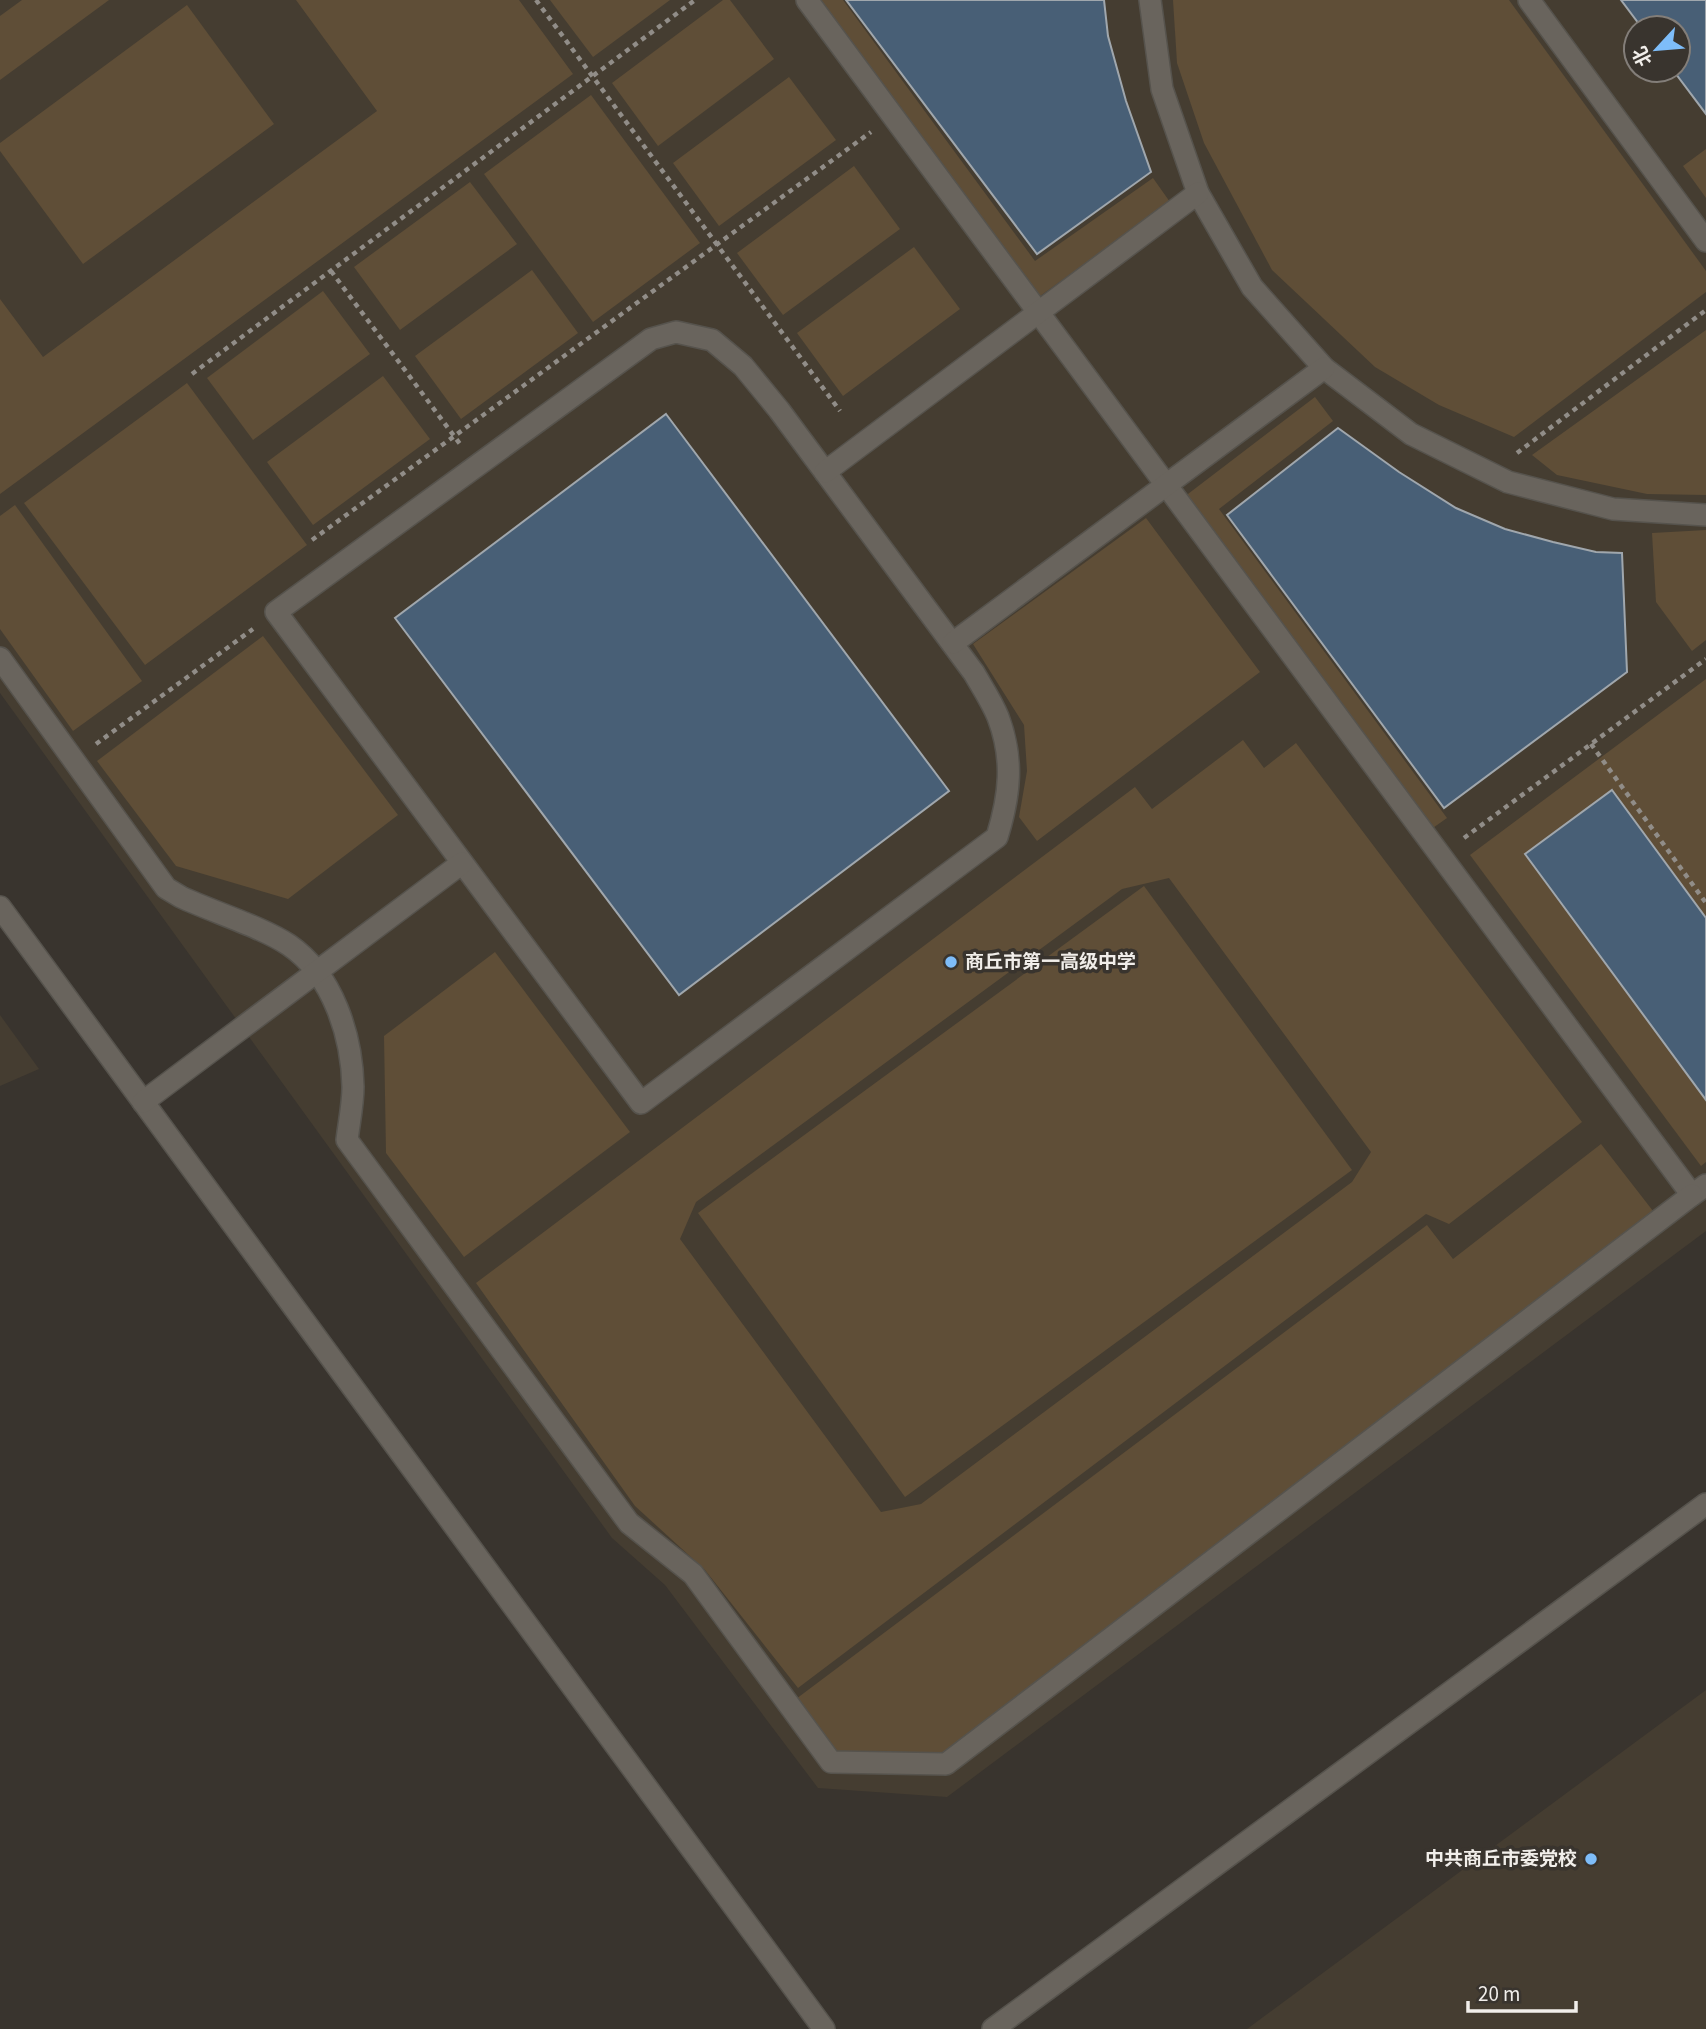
<svg xmlns="http://www.w3.org/2000/svg" width="1706" height="2029" viewBox="0 0 1706 2029" font-family="'Source Sans 3','Noto Sans SC',sans-serif">
<rect width="100%" height="100%" fill="#39342e"/>
<g fill="#453d31" fill-rule="evenodd">
<path d="M 0,0 L 1706,0 L 1706,1231 L 947,1797 L 818,1788 L 665,1585 L 612,1538 L 0,693 ZM 1636,28 L 1678,28 L 1678,70 L 1636,70 Z"/>
<polygon points="0,1015 39,1069 0,1086"/>
<polygon points="1706,1690 1706,2029 1247,2029"/>
</g>
<g fill="#5f4e37" fill-rule="evenodd">
<polygon points="22,0 109,0 0,80 0,16"/>
<polygon points="296,0 519,0 573,74 0,494 0,299 43,357 377,111"/>
<polygon points="550,0 670,0 593,57"/>
<polygon points="723,0 730,0 774,59 658,146 612,83"/>
<polygon points="816,0 843,0 1035,261 1153,178 1170,202 1036,299"/>
<polygon points="1173,0 1509,0 1706,271 1706,292 1514,437 1439,405 1375,367 1272,270 1204,143 1177,63"/>
<polygon points="187,5 274,124 83,264 0,151 0,143"/>
<polygon points="789,77 836,140 719,226 673,163"/>
<polygon points="591,95 700,243 593,322 484,174"/>
<polygon points="1706,149 1706,198 1683,166"/>
<polygon points="854,166 900,229 783,315 737,253"/>
<polygon points="470,182 517,244 400,330 354,267"/>
<polygon points="914,247 960,309 843,396 797,333"/>
<polygon points="532,270 578,333 461,419 415,356"/>
<polygon points="323,291 370,354 253,440 207,378"/>
<polygon points="1706,330 1706,495 1647,494 1557,475 1532,455"/>
<polygon points="383,376 430,439 313,525 267,462"/>
<polygon points="187,383 307,545 145,665 24,503"/>
<polygon points="1315,397 1333,421 1219,509 1447,818 1430,830 1184,497"/>
<polygon points="15,505 142,681 73,731 0,629 0,516"/>
<polygon points="1146,518 1260,672 1037,841 1019,817 1027,771 1024,725 973,644"/>
<polygon points="1706,530 1706,640 1692,651 1656,602 1652,533"/>
<polygon points="263,636 398,815 288,899 176,866 97,761"/>
<polygon points="1706,679 1706,1162 1701,1166 1470,855"/>
<path d="M 1243,740 L 1264,768 L 1296,743 L 1582,1122 L 1449,1224 L 1426,1214 L 798,1688 L 705,1570 L 635,1506 L 476,1283 L 1135,787 L 1152,809 ZM 1169,878 L 1371,1152 L 1352,1182 L 921,1504 L 881,1512 L 680,1239 L 696,1202 L 1122,889 Z"/>
<polygon points="1144,886 1352,1170 905,1497 698,1213"/>
<polygon points="495,952 630,1132 464,1257 386,1153 384,1036"/>
<polygon points="1601,1144 1653,1211 941,1754 836,1752 796,1699 1427,1225 1453,1259"/>
</g>
<g fill="#485f76" stroke="#a0a7ad" stroke-width="2">
<polygon points="846,0 1104,0 1108,36 1126,101 1151,172 1037,254"/>
<polygon points="1621,0 1706,0 1706,114 1673,70 1678,70 1678,28 1642,28"/>
<polygon points="666,414 949,791 679,995 395,618"/>
<polygon points="1338,428 1399,472 1456,508 1505,529 1553,542 1596,552 1622,553 1627,672 1444,808 1227,515"/>
<polygon points="1612,790 1706,918 1706,1100 1525,854"/>
</g>
<g fill="none" stroke-linecap="round" stroke-linejoin="round">
<g stroke="#56534d" stroke-width="24">
<g id="minor">
<polyline points="807,0 1692,1195 1706,1185"/>
<polyline points="1150,0 1162,89 1198,193 1252,287 1324,368 1411,434 1508,482 1613,509 1706,515"/>
<polyline points="1529,0 1706,241"/>
<path d="M 676,332 L 712,340 L 743,366 L 779,410 L 974,673 C 982,687 992,702 998,717 C 1014,759 1010,795 997,837 L 641,1103 L 276,612 L 651,339 Z"/>
<polyline points="825,472 1198,193"/>
<polyline points="953,643 1324,368"/>
<path d="M 0,658 L 166,888 L 181,897 C 213,912 262,927 289,945 C 333,975 352,1036 353,1087 C 353,1104 349,1123 347,1140 L 629,1523 L 693,1574 L 831,1762 L 946,1764 L 1692,1195"/>
<polyline points="0,907 824,2029"/>
<polyline points="143,1102 462,863"/>
<polyline points="993,2029 1706,1504"/>
</g>
</g>
<g stroke="#918d88" stroke-width="4.5" stroke-dasharray="5 5" stroke-linecap="butt">
<polyline points="536,0 840,411"/>
<polyline points="331,271 460,444"/>
<polyline points="192,374 695,0"/>
<polyline points="1517,453 1706,310"/>
<polyline points="312,540 871,132"/>
<polyline points="96,744 253,629"/>
<polyline points="1591,744 1706,903"/>
<polyline points="1464,838 1706,659"/>
</g>
<use href="#minor" stroke="#69645d" stroke-width="21"/>
</g>
<g fill="#7ebdf9" stroke="#39342e" stroke-width="2.5">
<circle cx="951" cy="962" r="7"/>
<circle cx="1591" cy="1859" r="7"/>
</g>
<g text-anchor="middle" dominant-baseline="central" stroke-width="7" stroke-linejoin="round" paint-order="stroke">
<g font-size="19" font-weight="bold" fill="#f1eeea" stroke="#39342e" text-anchor="start">
<text x="965" y="962">商丘市第一高级中学</text>
<text x="1577" y="1859" text-anchor="end">中共商丘市委党校</text>
</g>
</g>
<g transform="translate(1657 49) rotate(244)"><circle r="33" fill="#39342e" stroke="#837e79" stroke-width="2"/>
<path d="M0-5L12 26L0 18L-12 26Z" fill="#7ebdf9"/>
<text y="-10" font-size="19" font-weight="bold" text-anchor="middle" fill="#f1eeea">北</text>
</g>
<path d="M1468 2001v10h108v-10" fill="none" stroke="#f1eeea" stroke-width="3.5"/>
<text x="1478" y="2001" font-size="21" fill="#f1eeea" stroke="#39342e" stroke-width="5" paint-order="stroke">20 m</text>
</svg>
